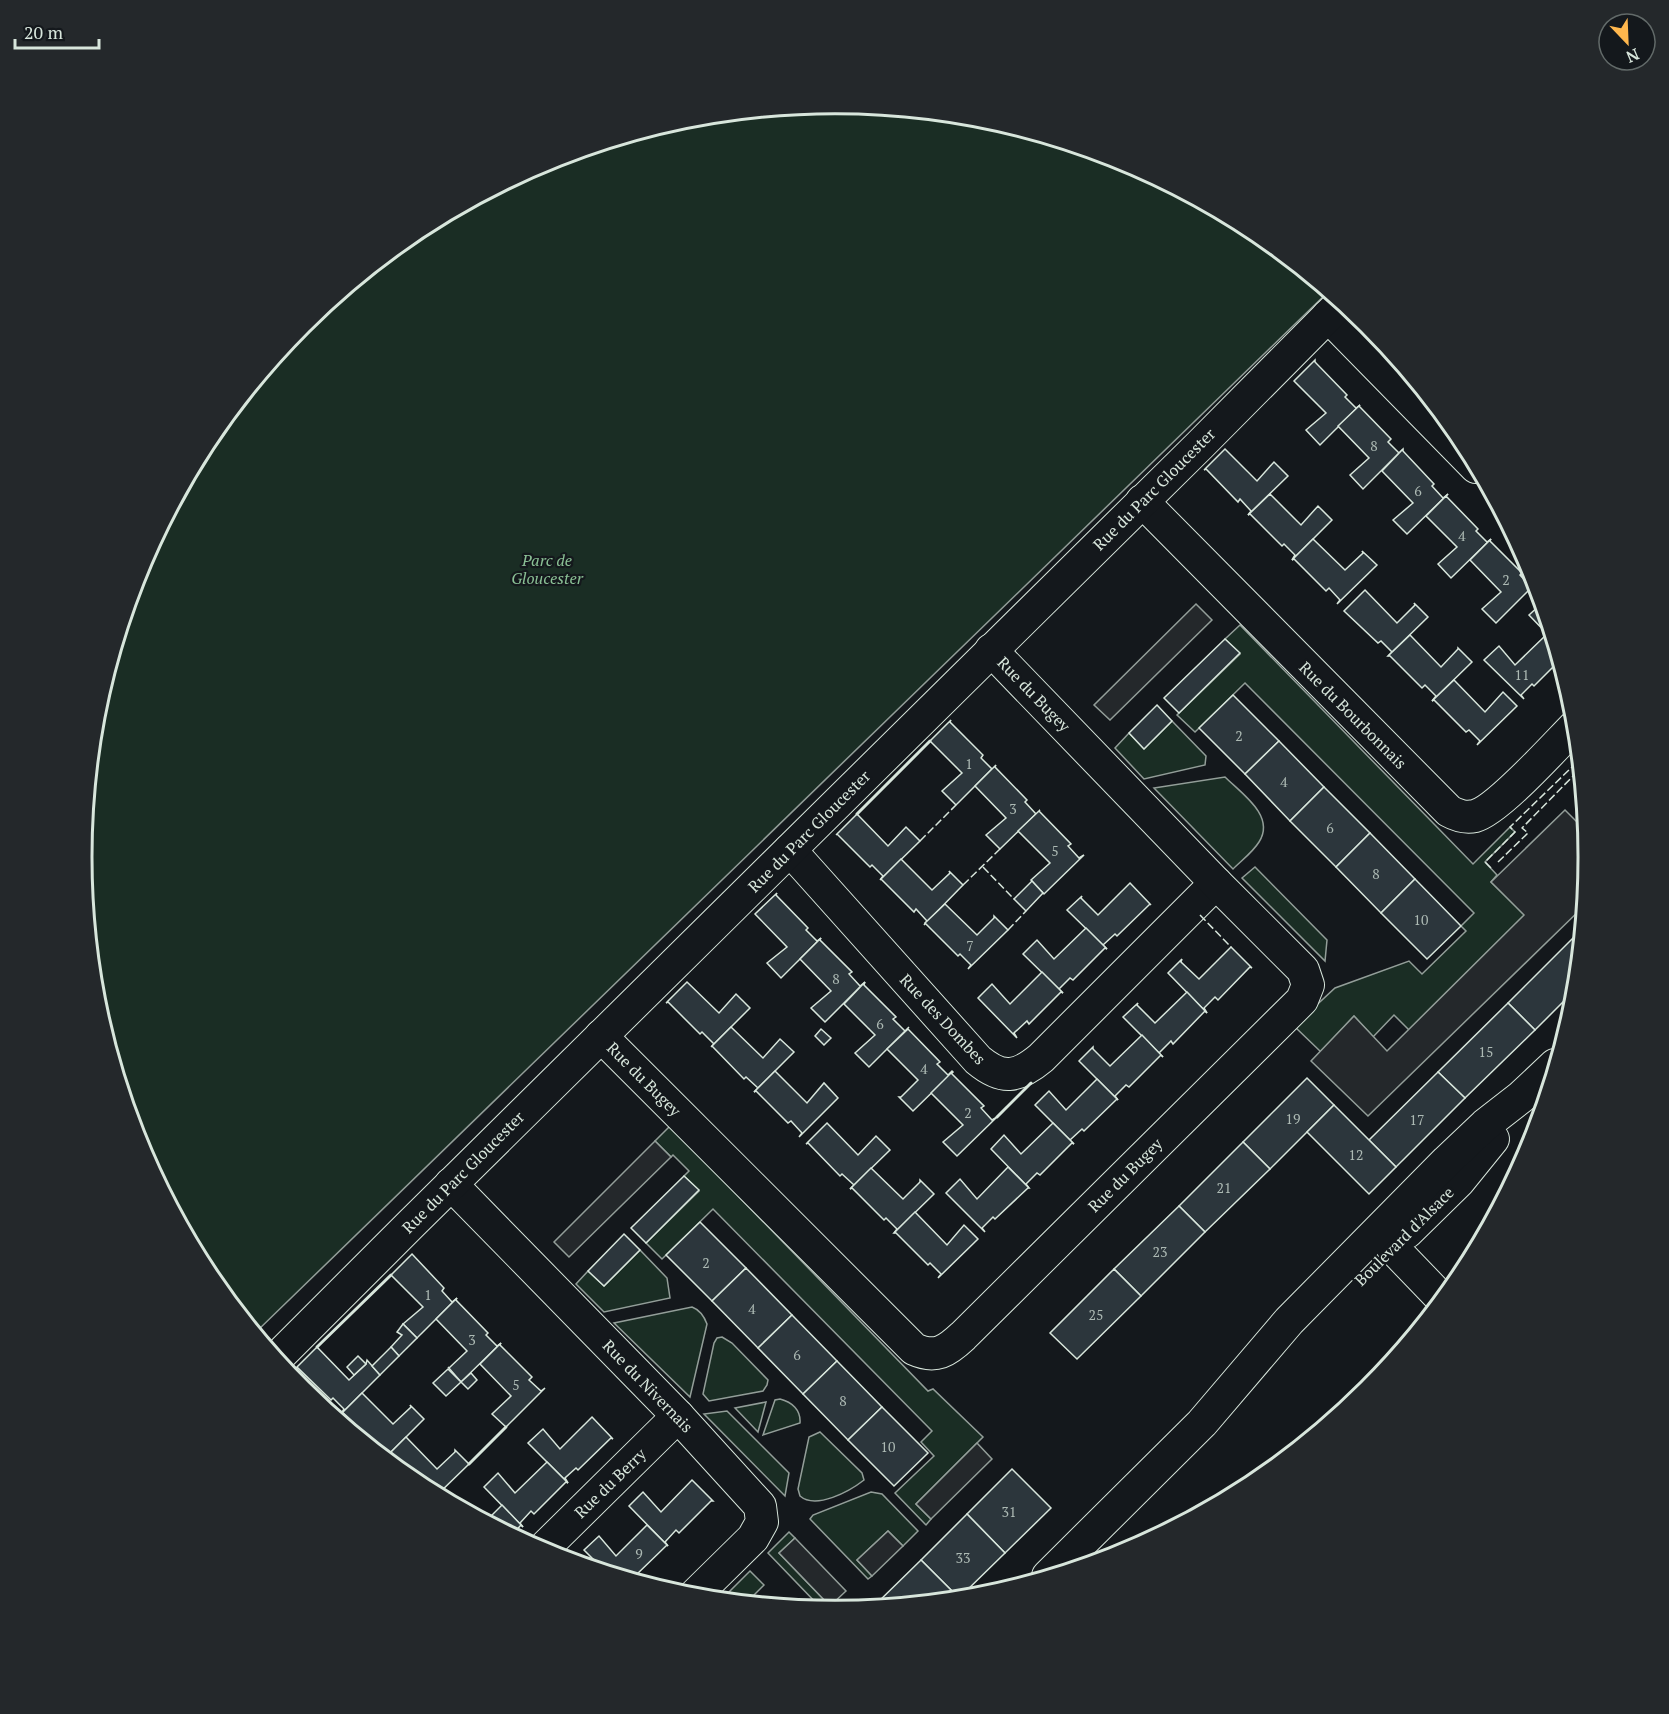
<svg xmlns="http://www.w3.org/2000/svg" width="1669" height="1714" viewBox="0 0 1669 1714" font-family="'PT Serif',serif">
<rect width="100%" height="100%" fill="#14181c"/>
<g fill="#1a2d24" stroke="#939e99" stroke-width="1.5">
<polygon points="835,104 982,118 1123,161 1253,231 1328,292 255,1333 208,1275 138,1145 95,1004 81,857 96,710 138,568 208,438 302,324 416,230 546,161 688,118"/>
<polygon points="1240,625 1473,864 1510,827 1515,832 1485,862 1497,875 1491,882 1525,915 1409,1030 1394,1015 1373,1037 1354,1016 1321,1052 1294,1026 1335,988 1409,961 1422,974 1466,931 1461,926 1474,913 1245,683 1195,732 1177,715 1240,654 1225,639"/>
<polygon points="1172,721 1206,756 1205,765 1144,779 1115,748 1129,733 1144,749"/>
<path d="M 1225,777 C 1241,793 1276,816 1259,842 C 1253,852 1241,861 1233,869 L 1154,788 Z"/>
<polygon points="1255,867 1327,940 1325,961 1242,878"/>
<polygon points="670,1126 928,1391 933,1389 983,1437 916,1504 931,1519 926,1525 895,1493 934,1456 921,1442 932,1431 713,1209 662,1259 646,1243 699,1191 684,1176 689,1171 673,1155 671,1157 655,1141"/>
<polygon points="640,1250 667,1278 670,1298 604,1312 576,1284 588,1271 604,1286"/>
<path d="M 692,1307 C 700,1310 704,1316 707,1324 L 690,1397 L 614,1323 Z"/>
<polygon points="722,1337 732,1343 768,1380 767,1385 763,1391 709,1401 703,1394 714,1343 717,1338"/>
<path d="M 780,1399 C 792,1402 801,1410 800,1423 L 763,1435 L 775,1400 Z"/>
<polygon points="766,1402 758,1432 735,1408"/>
<polygon points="727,1411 789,1473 785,1496 704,1414"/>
<path d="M 820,1432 L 862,1473 L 864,1480 C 850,1491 816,1510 800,1496 L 798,1489 L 809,1437 Z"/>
<polygon points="871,1492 882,1494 918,1531 903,1546 888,1531 857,1560 872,1576 868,1579 810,1519 813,1515"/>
<polygon points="789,1532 795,1538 779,1553 830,1606 826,1610 822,1609 768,1553"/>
<polygon points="750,1571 764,1585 747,1602 722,1599"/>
</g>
<g fill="#24282b" stroke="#939e99" stroke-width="1.5">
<polygon points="1196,604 1212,620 1110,720 1094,705"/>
<polygon points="1565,810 1585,830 1588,857 1583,907 1368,1116 1311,1061 1354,1016 1387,1051 1524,915 1491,882"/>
<polygon points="655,1141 671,1157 569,1257 554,1242"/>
<polygon points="977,1443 992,1459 931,1519 916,1504"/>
<polygon points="888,1531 903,1546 872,1576 857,1560"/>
<polygon points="795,1538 846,1591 830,1606 779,1553"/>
</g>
<g fill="#2c363c" stroke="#d8e6dc" stroke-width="1.5">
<polygon points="1315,360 1315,362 1347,395 1345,397 1356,408 1360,405 1320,445 1306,430 1326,413 1294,381"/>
<polygon points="1360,405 1359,406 1391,439 1388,442 1399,453 1403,449 1363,489 1350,475 1369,458 1338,426"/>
<polygon points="1225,449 1257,481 1274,462 1288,476 1248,515 1251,511 1240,499 1238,502 1206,469 1204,470"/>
<polygon points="1403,449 1403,451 1434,484 1432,486 1443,498 1448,494 1407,534 1393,520 1413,503 1382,471"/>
<polygon points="1270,494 1301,525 1318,506 1332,520 1292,560 1295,555 1284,544 1282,546 1250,514 1248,515"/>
<polygon points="1448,494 1446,496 1478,529 1476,531 1487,542 1491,539 1451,578 1438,564 1457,547 1426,516"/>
<polygon points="1313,539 1345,570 1363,553 1362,551 1377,565 1337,604 1340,600 1329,588 1326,591 1294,559 1292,560"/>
<polygon points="1491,539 1490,541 1522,573 1520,575 1531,587 1535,584 1496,623 1482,609 1501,592 1470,560"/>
<polygon points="1365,590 1397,623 1415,605 1414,603 1428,617 1388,656 1392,652 1381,641 1378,643 1344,611"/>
<polygon points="1541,604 1552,639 1529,615"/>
<polygon points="1547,634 1552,639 1559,661 1534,686 1532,684 1521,695 1524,699 1484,660 1499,646 1515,665"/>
<polygon points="1410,635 1441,667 1458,649 1458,648 1472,662 1432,701 1436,696 1425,685 1422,688 1390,656 1388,656"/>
<polygon points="1225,639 1240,653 1179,713 1164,698"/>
<polygon points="1454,680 1485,712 1503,692 1517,706 1477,745 1480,741 1469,730 1466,732 1434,700 1432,701"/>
<polygon points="1233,695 1279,741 1245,774 1199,728"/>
<polygon points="1157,705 1172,721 1144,749 1129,733"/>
<polygon points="951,720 950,722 983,755 981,758 992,769 956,805 942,791 962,773 930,741"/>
<polygon points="1279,741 1324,787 1290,821 1245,774"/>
<polygon points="996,765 995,767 1027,800 1025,802 1036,814 1000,849 986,835 1006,818 975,786"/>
<polygon points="1324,787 1370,833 1336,867 1290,821"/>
<polygon points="1040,810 1039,811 1071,844 1068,846 1079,858 1084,855 1044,894 1031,880 1050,863 1018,831"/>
<polygon points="857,814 888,846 906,827 920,841 880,880 883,876 872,865 870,867 837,834 836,835"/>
<polygon points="1370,833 1415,879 1381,913 1336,867"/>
<polygon points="901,859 932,890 950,873 949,871 963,885 924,925 927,921 916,909 914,912 881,879"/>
<polygon points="1415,879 1461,926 1427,959 1381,913"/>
<polygon points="1032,881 1043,893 1026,911 1014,899"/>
<polygon points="1130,883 1151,905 1150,904 1117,936 1115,934 1103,945 1107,949 1067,910 1082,896 1081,898 1098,915"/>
<polygon points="777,893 776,895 808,928 806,930 817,941 821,938 781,978 767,963 787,947 755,914"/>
<polygon points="945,904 977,935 994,918 994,916 1008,930 968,969 971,965 960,954 958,956 925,923"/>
<polygon points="1086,928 1107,949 1105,948 1073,980 1070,978 1059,989 1063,993 1023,954 1037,940 1054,959"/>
<polygon points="1577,934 1580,937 1575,990 1535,1030 1508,1003"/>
<polygon points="821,938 820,940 852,972 849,974 860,986 865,982 825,1022 811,1008 831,991 800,959"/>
<polygon points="1231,947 1252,968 1250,967 1218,1000 1215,997 1204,1008 1207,1013 1168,973 1182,959 1181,962 1199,979"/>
<polygon points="1042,972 1063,993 1061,992 1029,1024 1027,1021 1014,1033 1017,1038 978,998 992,984 1010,1004"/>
<polygon points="687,982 719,1013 736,994 750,1008 711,1047 714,1044 702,1032 700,1034 668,1002 666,1003"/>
<polygon points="865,982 864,985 896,1017 893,1019 905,1031 909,1027 869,1067 855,1053 875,1035 844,1004"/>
<polygon points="1187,992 1207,1013 1205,1011 1173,1044 1171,1041 1159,1053 1163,1057 1123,1017 1138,1003 1137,1005 1155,1023"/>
<polygon points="1508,1003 1535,1030 1465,1098 1438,1072"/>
<polygon points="731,1027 763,1058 780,1039 794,1052 754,1092 758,1088 746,1077 744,1079 712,1046"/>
<polygon points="821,1029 831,1038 824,1045 815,1036"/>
<polygon points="908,1029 940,1062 937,1064 948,1075 952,1071 953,1072 913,1111 899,1097 901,1097 918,1080 887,1049"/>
<polygon points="1142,1035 1163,1057 1161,1055 1129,1087 1126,1085 1115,1096 1118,1100 1079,1061 1093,1047 1093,1049 1110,1066"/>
<polygon points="775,1071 807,1103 824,1083 838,1098 799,1137 802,1133 791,1121 788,1123 756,1091 754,1092"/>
<polygon points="953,1072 951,1073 984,1106 981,1108 992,1120 997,1117 957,1156 943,1142 963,1125 931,1093 951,1073"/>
<polygon points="1438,1072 1465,1098 1396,1167 1369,1140"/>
<polygon points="1307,1078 1334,1105 1270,1169 1243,1142"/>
<polygon points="1097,1079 1118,1100 1117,1099 1084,1131 1082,1129 1070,1140 1074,1144 1035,1105 1049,1091 1066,1110"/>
<polygon points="1334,1105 1396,1167 1369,1194 1307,1132"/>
<polygon points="827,1123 858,1155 876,1136 890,1150 850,1189 854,1185 842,1174 840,1176 808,1143 806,1144"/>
<polygon points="1053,1123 1074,1144 1072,1143 1040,1175 1037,1173 1026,1184 1029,1188 991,1149 1004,1135 1021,1154"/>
<polygon points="1243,1142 1270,1169 1205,1232 1179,1206"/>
<polygon points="1008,1167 1029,1188 1028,1188 995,1219 993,1217 982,1228 985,1232 946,1193 960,1179 977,1199"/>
<polygon points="871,1168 903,1199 920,1182 920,1180 934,1194 894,1233 897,1229 886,1218 884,1220 852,1188 850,1189"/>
<polygon points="684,1176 699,1190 646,1243 631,1228"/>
<polygon points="1179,1206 1205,1232 1141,1296 1114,1269"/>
<polygon points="915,1212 947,1245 964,1225 978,1239 938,1278 941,1274 930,1263 928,1265 896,1233 894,1233"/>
<polygon points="700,1222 746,1268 712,1301 666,1255"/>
<polygon points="624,1234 640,1250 604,1286 588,1271"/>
<polygon points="412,1254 444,1288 442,1291 452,1302 457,1298 417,1338 403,1324 423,1307 391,1275"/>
<polygon points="746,1268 792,1315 758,1348 712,1301"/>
<polygon points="1114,1269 1141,1296 1077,1359 1050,1333"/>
<polygon points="457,1298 456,1300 488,1333 486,1335 497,1346 501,1343 461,1382 448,1367 449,1368 467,1351 436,1319"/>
<polygon points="792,1315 837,1361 803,1394 758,1348"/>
<polygon points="403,1324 417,1338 399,1356 391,1347 402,1335 397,1332"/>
<polygon points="501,1343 500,1345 532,1377 529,1380 541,1391 545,1388 506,1427 492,1414 511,1396 480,1364"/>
<polygon points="317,1347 349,1380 366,1364 367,1360 380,1375 341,1414 344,1409 333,1398 331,1400 298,1368 296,1368"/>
<polygon points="391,1347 399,1356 380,1375 372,1366"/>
<polygon points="358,1356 366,1364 354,1375 347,1367"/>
<polygon points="837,1361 882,1407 848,1440 803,1394"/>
<polygon points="448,1369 461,1382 446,1396 433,1383"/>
<polygon points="471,1373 477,1380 468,1389 461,1382"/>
<polygon points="362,1393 393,1424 411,1407 410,1405 424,1419 385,1458 388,1454 377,1443 374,1445 342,1412 341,1414"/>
<polygon points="882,1407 928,1453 894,1486 848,1440"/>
<polygon points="592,1417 613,1439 611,1438 578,1470 576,1468 565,1478 568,1483 528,1443 543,1429 560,1449"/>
<polygon points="406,1437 437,1469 455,1452 455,1450 469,1464 437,1495 416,1483 385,1458"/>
<polygon points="547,1462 568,1483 566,1482 534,1514 531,1511 520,1523 523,1527 484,1487 498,1473 515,1493"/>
<polygon points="1012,1469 1051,1508 1005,1553 967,1514"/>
<polygon points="692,1480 713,1501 711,1501 679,1533 676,1530 665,1542 668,1546 629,1506 643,1492 661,1512"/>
<polygon points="502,1505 523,1527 521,1525 512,1535 486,1521"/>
<polygon points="967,1514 1005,1553 959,1598 921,1560"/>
<polygon points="647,1525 668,1546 667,1545 634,1577 632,1575 628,1578 605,1571 584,1550 599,1536 616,1556"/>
<polygon points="921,1560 959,1598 877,1606 875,1605"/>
</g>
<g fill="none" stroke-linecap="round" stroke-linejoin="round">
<g stroke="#d8e6dc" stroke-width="34">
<g id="minor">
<polyline points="1328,316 1476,467"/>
<path d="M 1142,501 L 1449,811 C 1458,816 1465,818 1475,816 C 1498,810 1556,745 1575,726"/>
<path d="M 790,850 L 978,1060 C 1002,1080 1017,1078 1041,1058 L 1216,883"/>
<path d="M 601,1036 L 914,1349 C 936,1359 947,1351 963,1336 L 1302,1000 L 1308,985 L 1303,970 L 1216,883 L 991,650"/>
<polyline points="451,1184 678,1416 760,1506 762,1522 753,1538 693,1597"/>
<polyline points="1407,1232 1459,1181 1493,1139"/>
<polyline points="1392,1247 1442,1299"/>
<polyline points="276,1359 411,1224 1200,445 1341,303"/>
<polyline points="541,1551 678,1416"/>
<polyline points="1048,1576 1202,1423 1289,1321 1447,1161 1485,1125 1521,1097 1555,1065"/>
</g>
</g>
<use href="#minor" stroke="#14181c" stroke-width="32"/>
<g stroke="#d8e6dc" stroke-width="1.5" stroke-dasharray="8 3" stroke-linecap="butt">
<polyline points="1576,757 1578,760"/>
<polyline points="920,841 956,805"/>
<polyline points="1498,862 1528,833 1522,828 1579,770"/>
<polyline points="983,867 1014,899"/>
<polyline points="1491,868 1485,862 1515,832 1510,827 1572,767"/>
<polyline points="963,885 1000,849"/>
<polyline points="1200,915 1231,947"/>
<polyline points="1008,930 1026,911"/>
</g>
<g stroke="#d8e6dc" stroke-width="3">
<polyline points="857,814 930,741"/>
<polyline points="997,1117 1031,1083"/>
<polyline points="317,1347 391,1275"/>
<polyline points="469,1464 506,1427"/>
</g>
</g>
<g text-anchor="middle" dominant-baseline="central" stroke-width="4.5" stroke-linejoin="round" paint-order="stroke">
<g font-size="14" fill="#adbab4">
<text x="1374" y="445">8</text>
<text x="1418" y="490">6</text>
<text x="1462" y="535">4</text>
<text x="1506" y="579">2</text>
<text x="1522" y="674">11</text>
<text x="1239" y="735">2</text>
<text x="969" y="763">1</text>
<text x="1284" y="781">4</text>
<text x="1013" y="808">3</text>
<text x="1330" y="827">6</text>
<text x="1055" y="850">5</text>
<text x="1376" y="873">8</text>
<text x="1421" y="919">10</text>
<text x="970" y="945">7</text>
<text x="836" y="978">8</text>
<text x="880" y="1023">6</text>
<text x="1486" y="1051">15</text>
<text x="924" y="1068">4</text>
<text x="968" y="1112">2</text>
<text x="1293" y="1118">19</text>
<text x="1417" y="1119">17</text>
<text x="1356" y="1154">12</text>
<text x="1224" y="1187">21</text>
<text x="1160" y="1251">23</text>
<text x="706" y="1262">2</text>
<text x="428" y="1294">1</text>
<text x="752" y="1308">4</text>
<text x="1096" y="1314">25</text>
<text x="472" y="1339">3</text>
<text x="797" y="1354">6</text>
<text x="516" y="1384">5</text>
<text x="843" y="1400">8</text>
<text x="888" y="1446">10</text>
<text x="1009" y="1511">31</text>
<text x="639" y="1553">9</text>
<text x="963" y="1557">33</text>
</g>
<g font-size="16" fill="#d8e6dc" stroke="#14181c">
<text transform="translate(1154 489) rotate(-45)">Rue du Parc Gloucester</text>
<text transform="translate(1034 694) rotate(46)">Rue du Bugey</text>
<text transform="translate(1353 715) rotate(45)">Rue du Bourbonnais</text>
<text transform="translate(809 831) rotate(-45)">Rue du Parc Gloucester</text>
<text transform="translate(943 1019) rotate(47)">Rue des Dombes</text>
<text transform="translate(644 1079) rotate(45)">Rue du Bugey</text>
<text transform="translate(463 1172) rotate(-45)">Rue du Parc Gloucester</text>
<text transform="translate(1125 1175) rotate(-45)">Rue du Bugey</text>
<text transform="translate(1404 1236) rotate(-45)">Boulevard d'Alsace</text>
<text transform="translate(648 1386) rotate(46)">Rue du Nivernais</text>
<text transform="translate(610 1483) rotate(-44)">Rue du Berry</text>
</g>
<g font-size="16" font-style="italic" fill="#8ac095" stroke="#14181c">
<text x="547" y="560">Parc de<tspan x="547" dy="18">Gloucester</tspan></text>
</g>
</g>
<path d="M0 0H1669V1714H0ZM92 857a743 743 0 1 1 1486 0a743 743 0 1 1-1486 0Z" fill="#24282b" fill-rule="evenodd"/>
<path fill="none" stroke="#d8e6dc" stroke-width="3" d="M92 857a743 743 0 1 1 1486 0a743 743 0 1 1-1486 0Z"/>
<g transform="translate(1627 42) rotate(157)"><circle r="28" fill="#14181c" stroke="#626a69" stroke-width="1.5"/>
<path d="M0-4.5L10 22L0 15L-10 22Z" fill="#ffb74d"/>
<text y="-9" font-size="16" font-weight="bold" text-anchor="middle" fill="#d8e6dc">N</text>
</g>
<path d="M15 39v9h84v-9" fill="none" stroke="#d8e6dc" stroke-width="3"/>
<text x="24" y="39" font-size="18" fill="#d8e6dc" stroke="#14181c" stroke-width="4.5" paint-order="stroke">20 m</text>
</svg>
